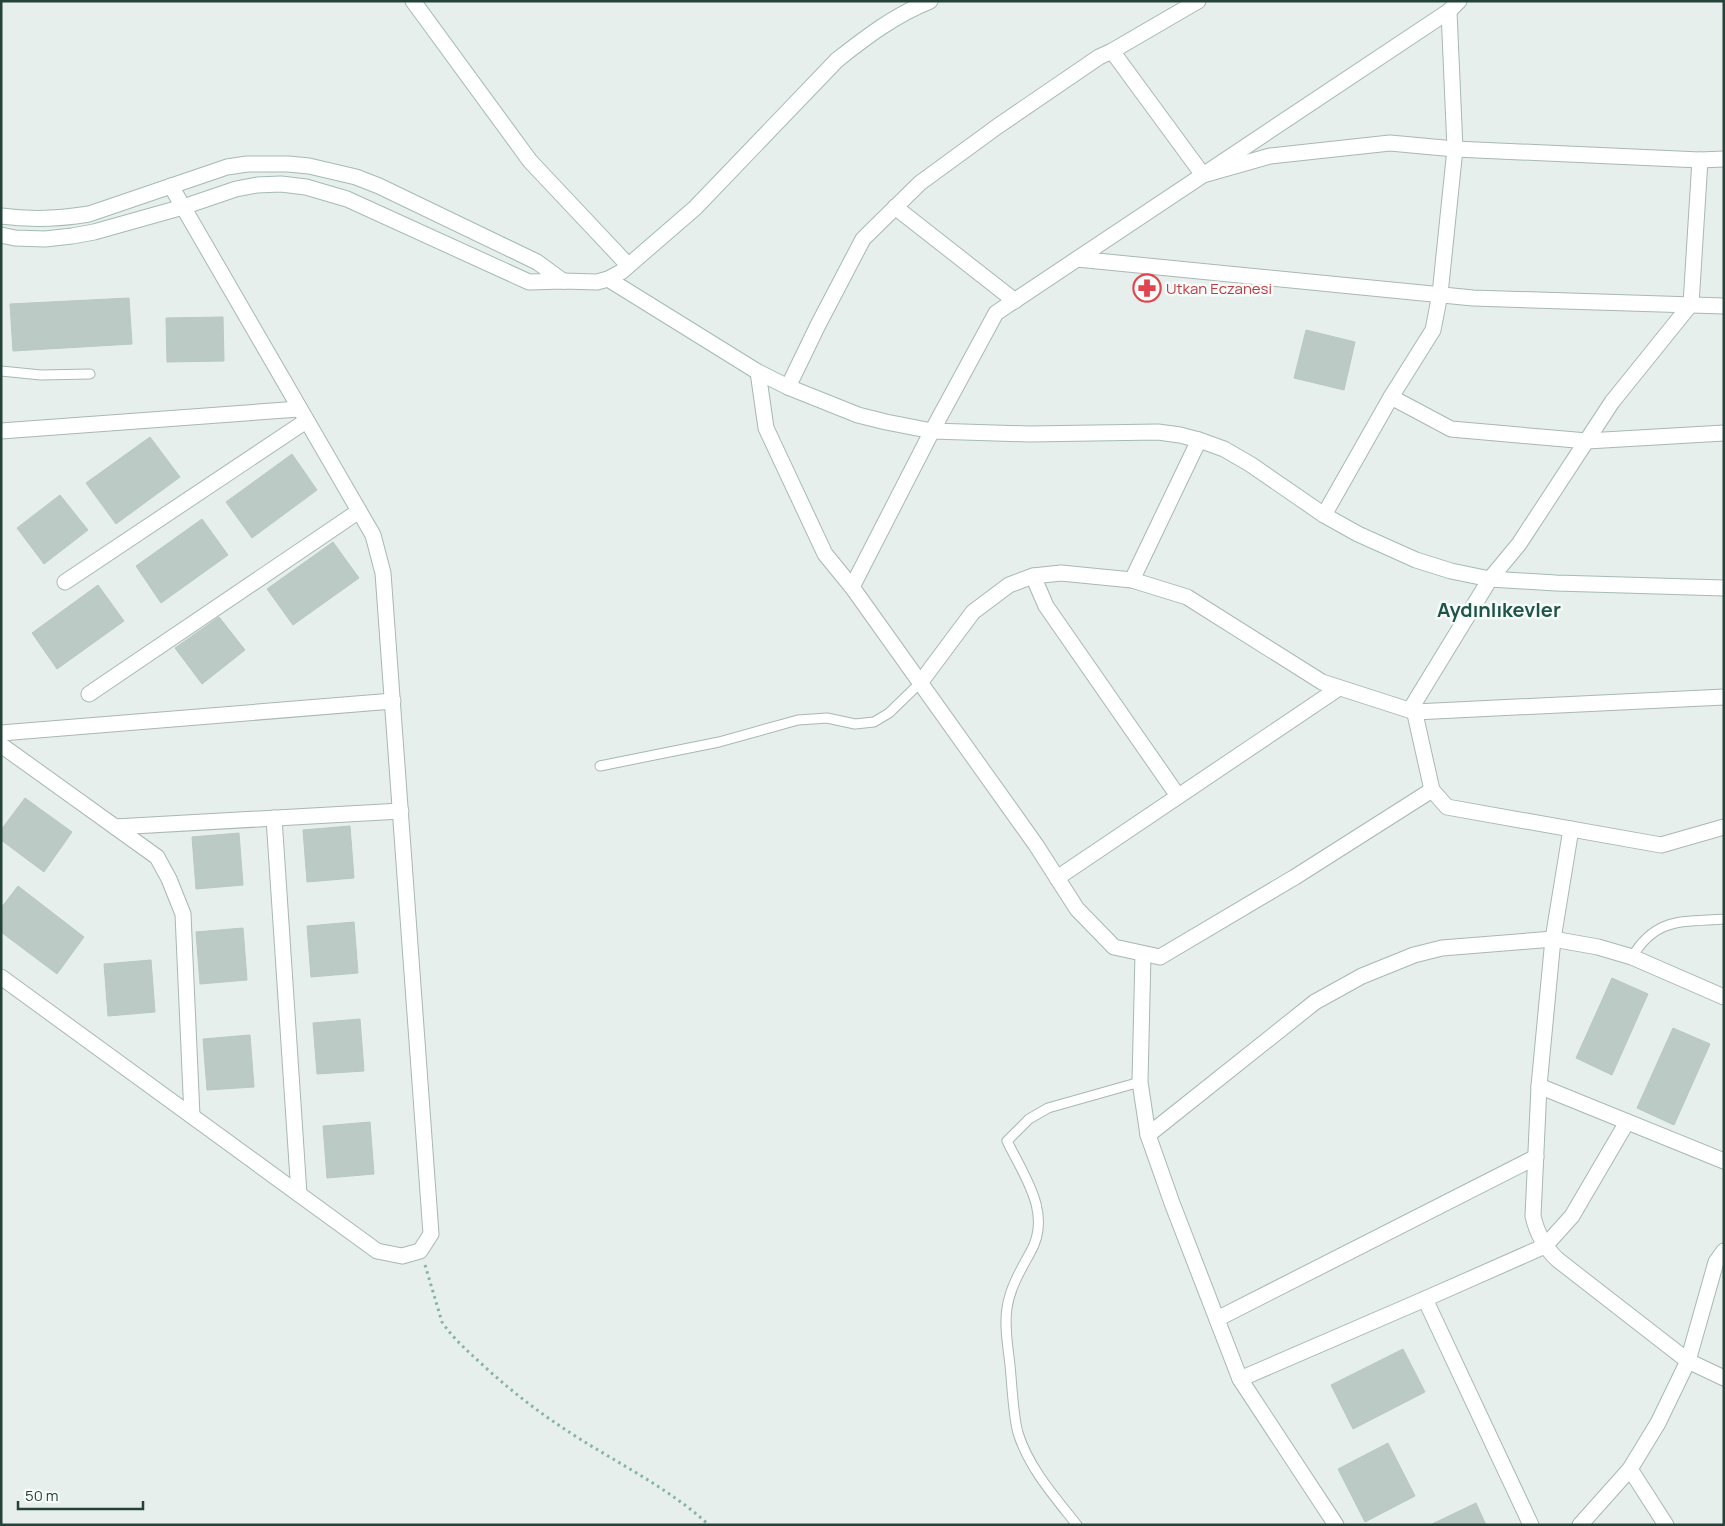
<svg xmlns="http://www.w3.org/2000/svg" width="1725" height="1526" viewBox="0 0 1725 1526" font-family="Manrope,sans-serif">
<rect width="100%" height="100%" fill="#e6efeb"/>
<g fill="#bbcac4" stroke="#b8c9c2">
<polygon points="129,298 132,344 13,351 10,304"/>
<polygon points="223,317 224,361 167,362 166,318"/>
<polygon points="1306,330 1355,342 1344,390 1294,378"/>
<polygon points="150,437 180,477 116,524 86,483"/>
<polygon points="292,454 317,490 252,538 226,502"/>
<polygon points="60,495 88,530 44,564 17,528"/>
<polygon points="202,519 228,555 161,603 136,566"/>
<polygon points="333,542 359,578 293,625 267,589"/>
<polygon points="98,585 124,621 57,669 32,633"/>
<polygon points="219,617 245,650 202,684 175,648"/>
<polygon points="25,798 72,832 44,872 1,840 1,830"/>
<polygon points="350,826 354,878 307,882 303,830"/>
<polygon points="239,833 243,885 196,889 192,837"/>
<polygon points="18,886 84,937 57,974 1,932 1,908"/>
<polygon points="354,922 358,973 311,977 307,926"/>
<polygon points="243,928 247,980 200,984 196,932"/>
<polygon points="151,960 155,1012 108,1016 104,964"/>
<polygon points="1612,978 1648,994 1612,1075 1576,1058"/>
<polygon points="360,1019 364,1071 317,1074 313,1023"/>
<polygon points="1673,1028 1710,1044 1674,1125 1637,1108"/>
<polygon points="250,1035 254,1087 207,1090 203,1039"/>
<polygon points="370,1122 374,1174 327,1178 323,1126"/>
<polygon points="1403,1349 1425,1392 1353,1429 1331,1385"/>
<polygon points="1388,1443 1415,1496 1365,1522 1338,1469"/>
<polygon points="1476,1503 1486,1525 1430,1525"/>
</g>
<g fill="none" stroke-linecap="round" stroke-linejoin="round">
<g stroke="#a8b8b2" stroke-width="11">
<g id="lane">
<polyline points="1,371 41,375 90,374"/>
<polyline points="600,766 719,742 798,720 827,718 855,724 874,722 889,713 920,683"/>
<path d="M 1632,957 C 1656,917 1682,922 1724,919"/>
<path d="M 1077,1525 C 1054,1496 1029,1468 1018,1433 C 1013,1415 1012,1384 1010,1365 C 1008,1347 1004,1326 1007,1308 C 1010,1288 1020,1271 1030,1253 C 1053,1214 1024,1176 1007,1141 L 1029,1119 L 1048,1108 L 1140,1082"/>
</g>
</g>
<g stroke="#a8b8b2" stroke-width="17">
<g id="street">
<polyline points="1112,51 1203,175 1270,156 1390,143 1455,149 1700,160 1724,159"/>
<polyline points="1700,160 1691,304 1612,402 1519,544 1490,579 1413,705 1432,790 1447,807 1661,845 1724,827"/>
<polyline points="895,207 1015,301"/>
<polyline points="1077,259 1473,298 1724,306"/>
<polyline points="758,372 766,428 825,554 852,587 1036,845 1077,909 1114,947 1160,957 1295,877 1432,790"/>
<polyline points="788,387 818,325 863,239 920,183 998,126 1099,57 1112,51 1198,1"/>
<polyline points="1391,397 1451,429 1587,441 1724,433"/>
<polyline points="1,431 299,409"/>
<polyline points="1324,515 1391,397 1433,330 1440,294 1455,149 1449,11"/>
<polyline points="1033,576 1046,606 1178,796"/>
<polyline points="1132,580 1199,440"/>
<polyline points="65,582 306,421"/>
<polyline points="852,587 932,431 996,313 1449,11 1459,1"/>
<polyline points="920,683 973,612 1009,585 1033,576 1061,573 1132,580 1187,597 1322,682 1415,712 1724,697"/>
<polyline points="89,694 359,511"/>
<polyline points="1,733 393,701"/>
<polyline points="1,745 157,857 169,879 183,914 192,1116"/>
<polyline points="274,818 299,1194"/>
<polyline points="115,827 401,811"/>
<path d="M 1571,829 L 1553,939 L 1539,1086 L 1533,1216 C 1537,1234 1545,1248 1558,1260 L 1688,1361 L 1724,1378"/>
<polyline points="1057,878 1339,688"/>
<polyline points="1143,954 1140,1082 1148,1135 1172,1203 1240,1379 1336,1525"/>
<polyline points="1,977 377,1251 402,1256 420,1251 431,1234 383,573 373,535 171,186"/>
<polyline points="1539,1086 1724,1161"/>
<polyline points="1148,1135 1315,1002 1362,976 1414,955 1442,948 1553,939 1598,947 1632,957 1724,997"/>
<polyline points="1425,1299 1531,1525"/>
<polyline points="1217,1319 1536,1157"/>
<polyline points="1240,1379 1425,1299 1545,1246 1572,1216 1627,1122"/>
<polyline points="1630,1469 1666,1525"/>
<polyline points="1580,1525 1630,1469 1658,1423 1688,1361 1716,1262 1724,1251"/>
</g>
</g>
<g stroke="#a4bbb3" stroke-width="17">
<g id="secondary">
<polyline points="413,1 530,161 628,265"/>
<path d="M 1,216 C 31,220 59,219 89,214 L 227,167 L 247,164 L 288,164 L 309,166 L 356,177 L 379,186 L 537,262 L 563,281"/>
<path d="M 1,235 L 15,238 L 45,239 L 72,236 L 94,232 L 183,207 L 236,189 L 257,185 L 281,184 L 306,187 L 347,199 L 529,282 L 563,281 L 597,282 L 608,279 L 621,272 L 695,208 L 837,60 C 866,37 895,15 930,1"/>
<polyline points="608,279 758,372 788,387 858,415 886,422 932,431 1029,434 1158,432 1180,435 1199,440 1224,449 1250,464 1324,515 1358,534 1416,560 1451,571 1490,579 1556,583 1724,588"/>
</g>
</g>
<path stroke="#86b3a5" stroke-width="3" stroke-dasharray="2.5 4" stroke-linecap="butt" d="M 425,1265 L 442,1322 C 454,1340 470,1353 486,1368 C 517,1396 545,1417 580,1439 C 623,1466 671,1490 709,1525"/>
<use href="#lane" stroke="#fff" stroke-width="9"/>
<use href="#street" stroke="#fff" stroke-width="15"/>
<use href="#secondary" stroke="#fff" stroke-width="15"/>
</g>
<defs>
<g id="pharmacy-ring" transform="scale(1.4375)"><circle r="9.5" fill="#f7fbf9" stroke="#e0444e" stroke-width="1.5"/><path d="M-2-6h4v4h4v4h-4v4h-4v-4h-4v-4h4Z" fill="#e0444e"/></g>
</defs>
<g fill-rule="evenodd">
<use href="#pharmacy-ring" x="1147" y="288"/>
</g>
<g text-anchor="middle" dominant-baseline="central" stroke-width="5" stroke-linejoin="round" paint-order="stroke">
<g font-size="15" fill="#be3a42" stroke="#f7fbf9" text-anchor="start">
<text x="1166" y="288">Utkan Eczanesi</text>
</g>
<g font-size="20" font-weight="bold" fill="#1f5548" stroke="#f7fbf9">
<text x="1499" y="609">Aydınlıkevler</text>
</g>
</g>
<rect width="1725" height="1526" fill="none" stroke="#24423a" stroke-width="5"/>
<path d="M18 1501v8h125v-8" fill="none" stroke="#24423a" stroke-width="2.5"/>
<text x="25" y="1501" font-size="15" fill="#24423a" stroke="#f7fbf9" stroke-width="4" paint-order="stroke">50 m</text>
</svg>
